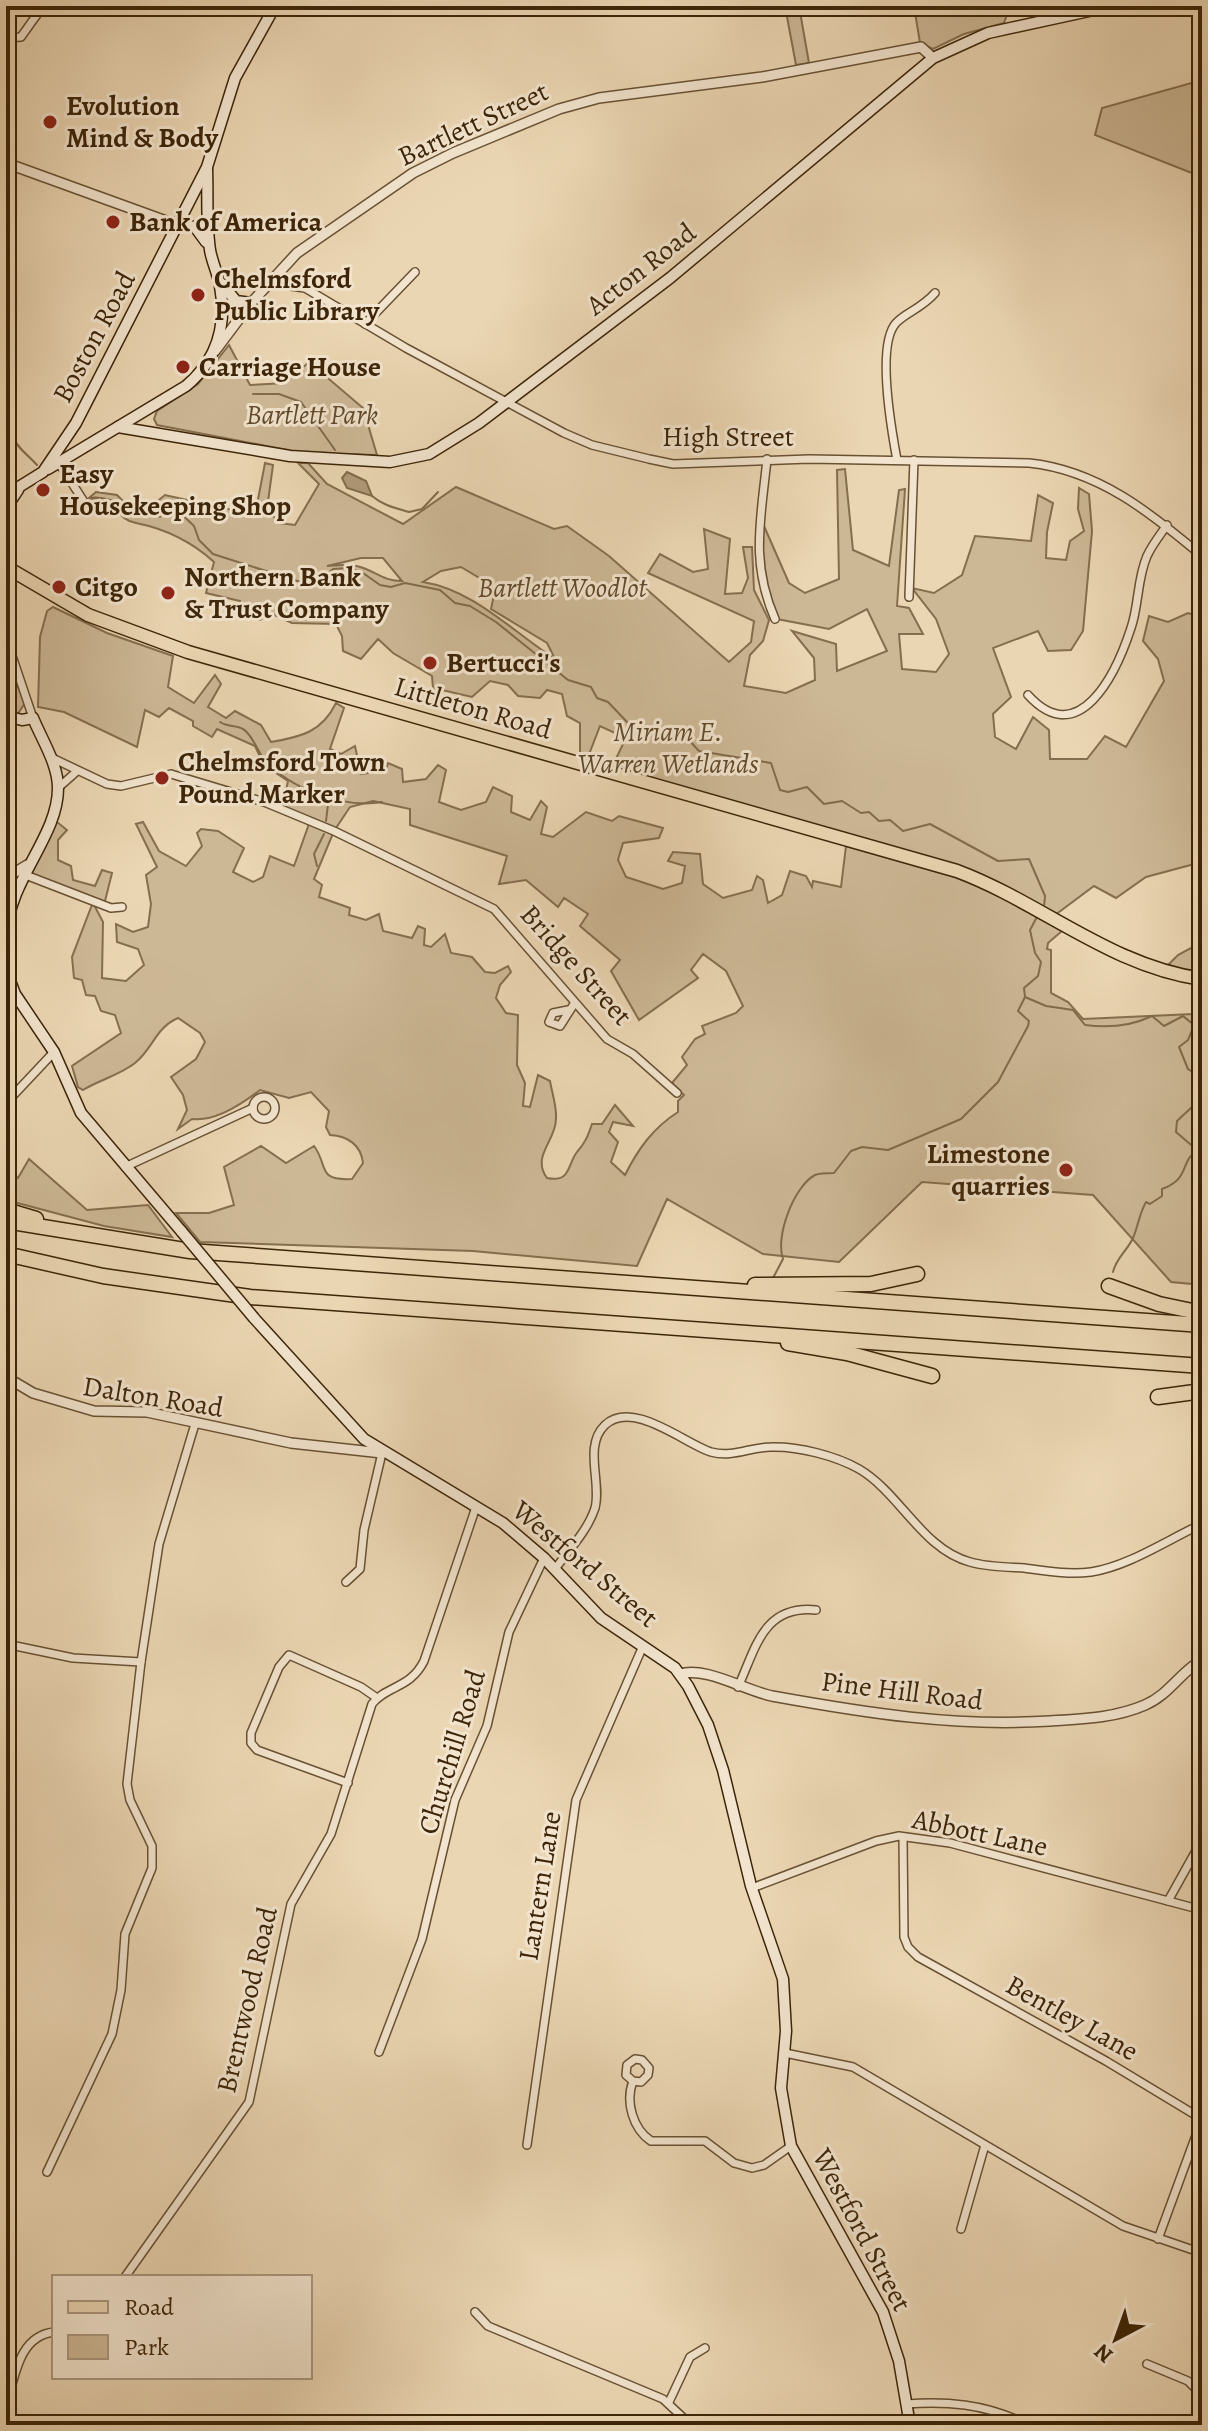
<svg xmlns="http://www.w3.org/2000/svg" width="1208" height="2431" viewBox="0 0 1208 2431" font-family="Alegreya,serif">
<rect width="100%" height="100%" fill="#ebd6b3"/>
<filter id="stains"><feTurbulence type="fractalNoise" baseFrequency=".0025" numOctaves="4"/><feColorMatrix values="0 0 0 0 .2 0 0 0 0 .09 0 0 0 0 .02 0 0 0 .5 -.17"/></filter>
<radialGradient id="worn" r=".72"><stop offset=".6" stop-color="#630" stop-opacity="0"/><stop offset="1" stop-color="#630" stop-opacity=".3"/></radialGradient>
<g fill="#cdb896" stroke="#856e4f" stroke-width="2" fill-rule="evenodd">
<polygon points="785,6 799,6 809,63 796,65"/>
<polygon points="914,6 1010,6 1004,23 964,34 933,49 920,43"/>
<polygon points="1202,80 1202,177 1095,135 1102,108"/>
<polygon points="229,345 250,385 285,383 309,362 363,408 377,455 303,453 157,425 154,419 157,411 198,384"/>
<path d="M 265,463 L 273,465 L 267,509 L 279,523 L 295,525 L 319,484 L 298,463 L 308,463 L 327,484 L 403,524 L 456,487 L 554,529 L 567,526 L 609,556 L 729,662 L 751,642 L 754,621 L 648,573 L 660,554 L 693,572 L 708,569 L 704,529 L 730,539 L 725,594 L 742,593 L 748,578 L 743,547 L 752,547 L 754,590 L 769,620 L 763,641 L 750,655 L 744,686 L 786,693 L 815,680 L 814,658 L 792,631 L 836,644 L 837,671 L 887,651 L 867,609 L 829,629 L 777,619 C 762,591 755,557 764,526 L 789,583 L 805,593 L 839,579 L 837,470 L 845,469 L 853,550 L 889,566 L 899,490 L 905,489 L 897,606 L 909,608 L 923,634 L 899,634 L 902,669 L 936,672 L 949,654 L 936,619 L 912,588 L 934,593 L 962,575 L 975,536 L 1031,541 L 1038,495 L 1053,503 L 1047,532 L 1046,558 L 1066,560 L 1070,541 L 1084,531 L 1078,509 L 1079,488 L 1089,494 L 1092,531 L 1083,631 L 1071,650 L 1048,651 L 1038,631 L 993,648 L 1011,697 L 993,714 L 995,737 L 1016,749 L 1033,717 L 1049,730 L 1050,759 L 1087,759 L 1105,736 L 1126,747 L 1164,681 L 1158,659 L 1143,641 L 1149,616 L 1168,622 L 1188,613 L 1202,617 L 1202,862 L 1146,877 L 1116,898 L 1094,886 L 1051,918 L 1008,893 L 612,767 L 626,738 L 600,726 L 588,757 L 580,754 L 580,723 L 567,716 L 562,694 L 547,690 L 540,698 L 518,696 L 508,685 L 490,681 L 472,697 L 433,688 L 432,676 L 393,653 L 378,639 L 361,659 L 343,651 L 342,636 L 336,624 L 292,623 L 270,613 L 260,620 L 238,613 L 240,601 L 206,593 L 214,562 C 191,541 166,529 136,523 C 122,521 116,508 106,501 C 100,497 94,500 89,498 L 96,492 L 117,495 L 127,505 L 140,509 L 150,507 L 165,495 L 255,515 ZM 361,558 L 383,558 L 402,581 C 386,581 380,575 366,569 C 353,563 339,565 327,566 ZM 461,567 L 486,582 L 494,595 L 491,609 L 547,643 L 555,659 C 513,632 474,590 423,582 L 441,571 Z"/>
<path d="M 53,607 L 107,633 L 173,656 L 168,687 L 194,703 L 215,675 L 221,684 L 208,707 L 226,718 L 235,711 L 261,725 L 271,742 C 301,737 322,732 336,703 L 344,708 L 330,749 L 341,754 L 355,746 L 361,774 L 386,770 L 388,763 L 402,769 L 403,782 L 426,779 L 438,765 L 446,770 L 439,802 L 461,810 L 486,802 L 493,787 L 512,796 L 511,812 L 530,820 L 541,801 L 547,807 L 541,834 L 553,837 L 586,812 L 612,821 L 619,816 L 663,828 L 659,838 L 623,843 L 618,860 L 626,877 L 663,889 L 682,883 L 685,866 L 668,861 L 673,852 L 700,854 L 703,884 L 723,898 L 752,890 L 757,876 L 763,880 L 768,903 L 782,895 L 790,871 L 806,876 L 812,887 L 813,881 L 841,887 L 846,846 L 955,877 L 1004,897 L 1062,931 L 1048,943 L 1047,949 L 1051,950 L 1051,993 L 1068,1002 L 1083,1019 L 1193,1014 L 1202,1001 L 1202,1285 L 1171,1282 L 1093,1195 L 922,1182 L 839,1262 L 763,1254 L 667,1199 L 637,1266 L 473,1251 L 200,1242 L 176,1213 L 209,1213 L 234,1205 L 224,1167 L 261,1146 L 286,1163 L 314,1146 C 329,1166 316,1181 352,1179 L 363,1163 C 361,1145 348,1136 330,1135 L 326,1127 L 329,1111 L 311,1092 L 289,1098 L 260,1090 C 242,1104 215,1122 192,1119 L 178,1129 L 187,1110 L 183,1095 L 171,1077 L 196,1059 L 205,1042 L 200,1033 L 178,1018 C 155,1028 153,1049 135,1063 C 120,1075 99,1080 83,1090 L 78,1087 L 72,1066 L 121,1033 L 115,1015 L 101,1011 L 95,996 L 86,995 L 82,980 L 74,978 L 72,957 L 93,902 L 23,874 L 52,818 L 67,830 L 58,840 L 58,860 L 71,866 L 73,880 L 95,886 L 102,870 L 112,873 L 105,901 L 93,903 L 103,922 L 102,978 L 126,981 L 144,965 L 138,949 L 117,942 L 116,924 L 133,932 L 148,927 L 151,904 L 146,875 L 157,867 L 136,824 L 143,822 L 159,851 L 186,866 L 202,846 L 197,833 L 201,829 L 218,831 L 244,848 L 233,872 L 253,882 L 263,877 L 270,856 L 294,866 L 310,821 L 282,809 L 288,781 L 264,765 L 255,746 L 217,729 L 212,737 L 193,726 L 193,721 L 169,708 L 159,717 L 145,710 L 137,747 L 64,712 L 38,707 L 40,637 L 47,611 ZM 373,801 L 410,809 L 410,825 L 507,856 L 499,884 L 526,880 L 558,907 L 564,898 L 588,914 L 580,926 L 620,960 L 611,971 L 639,1020 L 698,978 L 691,970 L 703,954 L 726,971 L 743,1006 L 736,1013 L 702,1026 L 705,1034 L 695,1039 L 682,1057 L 687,1065 L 672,1083 L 684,1095 L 678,1101 L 678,1112 C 653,1128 638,1149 625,1175 L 611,1162 L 618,1142 L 609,1132 L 613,1122 L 633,1126 L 615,1105 L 602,1124 L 592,1124 C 588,1136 585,1143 577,1152 C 567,1165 571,1183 547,1178 C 531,1156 556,1141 556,1119 C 557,1107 552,1093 550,1081 L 538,1075 L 530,1107 L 523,1106 L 525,1083 L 517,1065 L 518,1015 L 506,1013 L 496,998 L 500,985 L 511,972 L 508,966 L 495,973 L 485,972 L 472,957 L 451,953 L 445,934 L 431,947 L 424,945 L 425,929 L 418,926 L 412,938 L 383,931 L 379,914 L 366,920 L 349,915 L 350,908 L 319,897 L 322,885 L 314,879 L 334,831 L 350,807 Z"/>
<polygon points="6,658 25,703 17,715 6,712"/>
<polygon points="1202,942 1202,979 1162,971 1178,955"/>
<polygon points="29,1159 87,1210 148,1205 172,1237 104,1226 6,1200 6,1169 18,1178"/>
</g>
<polygon fill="#b09a79" stroke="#826b4c" stroke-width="2" points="347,472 366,481 372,496 347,488 342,478"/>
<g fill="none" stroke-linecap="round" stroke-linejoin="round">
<g stroke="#826b4c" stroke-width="2">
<polyline points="253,394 279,394 301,402 335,450"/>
<path d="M 6,403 C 13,414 9,423 12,435 C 16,447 29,456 37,465"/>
<path d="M 372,496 C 384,506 396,508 409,512 L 422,509 L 438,492"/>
<path d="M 91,498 C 101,494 151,512 160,517 L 165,510 L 175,508 L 194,526 L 199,540 L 213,554 L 313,586 L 333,569 L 348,568 L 363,573 L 380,585 L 391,587 L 405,583 L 440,590 L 455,603 L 470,606 L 496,622 L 568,680 L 591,687 L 597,698 L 608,702 L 628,723 L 688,739 L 699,751 L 771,763 L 780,790 L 788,792 L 807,787 L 824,804 L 842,801 L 861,813 L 869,812 L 879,821 L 890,820 L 903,831 L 930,824 L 998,861 L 1029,859 L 1045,896 L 1044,907"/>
<path d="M 220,722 C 227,727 236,725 243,729 C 251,733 258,751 263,758 C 288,788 343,809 382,802"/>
<polyline points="326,821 329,796"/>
<polyline points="317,866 314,854 324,834"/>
<path d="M 1038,915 L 1030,930 L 1035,953 L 1041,962 L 1038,976 L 1024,988 L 1025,997 L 1046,1006 L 1073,1010 L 1085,1025 C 1107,1028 1131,1026 1152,1016 L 1164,1026 L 1183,1016 L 1194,1025 L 1202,1018"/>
<path d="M 1113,1272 C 1116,1258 1127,1251 1133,1238 C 1138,1227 1139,1214 1146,1202 L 1150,1204 L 1162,1196 L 1162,1189 C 1191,1178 1179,1163 1197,1150 L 1176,1132 L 1177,1121 L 1192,1107 L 1195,1084 L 1199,1082 L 1197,1075 L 1188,1069 L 1179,1047 L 1188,1040 L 1194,1025"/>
<path d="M 773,1278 L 783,1259 C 775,1238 793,1187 815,1175 C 820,1173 828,1173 834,1173 L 851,1151 L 862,1147 L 888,1150 L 961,1119 L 998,1082 L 1028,1026 L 1029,1021 L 1018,1011 L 1025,997"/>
</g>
<g stroke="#685133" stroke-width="10">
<g id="minor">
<polyline points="18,6 36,16"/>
<polyline points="6,38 21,37 43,6"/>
<path d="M 269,283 L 305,288 L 406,348 L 564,433 L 592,445 L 649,459 L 673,464 L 809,459 L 1029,463 C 1098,470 1151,513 1202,556"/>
<polyline points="365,324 415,272"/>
<path d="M 767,459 C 761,519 750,562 775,619"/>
<path d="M 897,460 C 892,433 876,345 896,323 C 906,312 921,309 935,293"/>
<polyline points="59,463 88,508"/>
<polyline points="909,597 914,460"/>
<polyline points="6,638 33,718"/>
<path d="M 1028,695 C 1079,751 1116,674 1131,628 C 1139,605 1137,579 1147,556 C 1152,545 1160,535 1167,525"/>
<polyline points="50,757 107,784 121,786 171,774 264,802 334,831 494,909 607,1039 633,1054 677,1093"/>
<polyline points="58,788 76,772"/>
<polyline points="23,874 111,908 122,907"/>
<polyline points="568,1010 553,1013 549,1022 560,1026 574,1004"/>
<circle cx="264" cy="1108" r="11"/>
<polyline points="6,1103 54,1052"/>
<polyline points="125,1167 253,1108"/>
<path d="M 555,1569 C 569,1550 588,1530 595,1508 C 602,1483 583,1446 605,1425 C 633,1399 685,1444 711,1452 C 733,1458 750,1447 771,1447 C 798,1446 836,1456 859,1469 C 900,1493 922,1549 970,1562 C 987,1567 1006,1567 1024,1568 C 1046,1571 1069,1575 1091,1572 C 1129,1566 1167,1540 1202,1524"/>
<polyline points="346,1582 360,1569 364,1530 382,1453"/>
<polyline points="6,1644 73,1658 141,1662 159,1544 195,1424"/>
<path d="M 738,1687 C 756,1648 763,1605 816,1610"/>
<polyline points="348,1783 257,1750 251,1743 251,1733 279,1667 289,1655 361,1687 377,1698"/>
<polyline points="903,1837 904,1937 908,1947 918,1957 1106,2061 1202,2119 1158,2239"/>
<polyline points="752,1888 876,1841 899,1836 950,1843 1202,1910"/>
<polyline points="1168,1901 1202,1840"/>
<polyline points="379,2052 422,1939 455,1800 487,1726 509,1632 544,1558"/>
<polyline points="785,2053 853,2067 1123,2226 1202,2253"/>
<path d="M 633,2081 L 626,2075 L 627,2065 L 635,2059 L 642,2060 L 649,2068 L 648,2075 L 641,2082 L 633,2081 C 625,2102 633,2129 651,2141 L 705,2141 L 734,2163 L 752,2168 L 764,2165 L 791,2146"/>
<polyline points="527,2145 576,1800 643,1646"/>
<polyline points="47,2172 112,2034 121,1990 125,1934 152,1868 152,1846 130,1800 127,1784 141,1662"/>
<polyline points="961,2229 985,2145"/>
<path d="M 125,2277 L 249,2102 L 291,1904 L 331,1834 L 372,1704 C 387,1685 410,1689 424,1661 L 476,1507"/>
<polyline points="475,2312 488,2326 663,2399 691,2425"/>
<polyline points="1147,2364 1188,2381 1202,2395"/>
<polyline points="669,2402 690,2357 705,2348"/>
<path d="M 906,2404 C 947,2401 984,2404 1022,2422"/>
<path d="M 6,2406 C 15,2378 18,2336 54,2332"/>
</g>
</g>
<g stroke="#685133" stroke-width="12">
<g id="tertiary">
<polyline points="6,163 177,225"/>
<polyline points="215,351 251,303 297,253 413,173 453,153 559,109 599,98 762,77 921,47 933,58"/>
<polyline points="6,878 27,865"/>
<polyline points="6,1377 33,1393 94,1411 147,1412 291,1443 382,1453"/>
<path d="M 680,1674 C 705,1666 744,1690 772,1696 C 866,1713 954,1727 1050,1721 C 1083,1719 1115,1718 1145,1705 C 1169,1695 1181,1671 1202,1660"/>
</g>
</g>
<g stroke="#3d2508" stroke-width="13">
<g id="secondary">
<polyline points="177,225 195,227 206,242"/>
<polyline points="222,284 236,301 251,303"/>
<polyline points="118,427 290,456 390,462 429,454 479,423 670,278 933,58 988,33 1112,6"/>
<path d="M 48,469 L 186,386 C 217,360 227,325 220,286 C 218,274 212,262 210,250 C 206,223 208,196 207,169"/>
<polyline points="6,495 43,472 76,423 207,167 235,78 275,6"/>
<polyline points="6,508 18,490"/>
<path d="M 6,716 L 22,720 L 33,718 C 42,740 58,764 58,788 C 58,837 10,877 6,935"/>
<polyline points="6,970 15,994 54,1052 81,1113 182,1232"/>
<polyline points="254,1318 364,1439 503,1523 544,1558 601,1618 675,1668 688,1686 708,1725 723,1770 751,1886 783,1979 786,2031 781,2088 791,2146 883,2312 899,2361 910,2425"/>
</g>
</g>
<g stroke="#3d2508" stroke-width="15">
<path id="primary" d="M 6,567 L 88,615 L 188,652 L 957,871 C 1042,903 1110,966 1202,979"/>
</g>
<g stroke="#3d2508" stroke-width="17">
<g id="motorway">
<polyline points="6,1210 36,1219"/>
<polyline points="6,1221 190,1251 1202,1325"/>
<polyline points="6,1254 103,1276 250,1297 1202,1366"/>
<polyline points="755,1285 871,1284 917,1274"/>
<polyline points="1109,1286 1159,1304 1202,1313"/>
<polyline points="788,1343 847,1353 932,1376"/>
<polyline points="1158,1397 1202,1391"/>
</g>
</g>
<use href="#minor" stroke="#f2e4ce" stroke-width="7"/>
<use href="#tertiary" stroke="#f2e4ce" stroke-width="9"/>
<use href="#secondary" stroke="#f2e4ce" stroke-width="10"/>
<use href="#primary" stroke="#ebd6b3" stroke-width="12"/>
<use href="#motorway" stroke="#ebd6b3" stroke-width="14"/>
<g stroke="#3d2508" stroke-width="13" stroke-linecap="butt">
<polyline id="secondary-bridge" points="182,1232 254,1318"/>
</g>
<use href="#secondary-bridge" stroke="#f2e4ce" stroke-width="10"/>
</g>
<g fill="#8f2418" stroke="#f2e4ce" stroke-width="3">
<circle cx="50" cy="122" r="8"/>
<circle cx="113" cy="222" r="8"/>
<circle cx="198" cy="295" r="8"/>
<circle cx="183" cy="367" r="8"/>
<circle cx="43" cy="490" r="8"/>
<circle cx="59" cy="587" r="8"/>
<circle cx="168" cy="593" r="8"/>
<circle cx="430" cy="663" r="8"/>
<circle cx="162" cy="778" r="8"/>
<circle cx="1066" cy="1170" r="8"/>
</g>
<g text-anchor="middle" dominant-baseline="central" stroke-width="6" stroke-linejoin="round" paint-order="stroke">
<g font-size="28" font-weight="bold" fill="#3d2508" stroke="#f2e4ce" text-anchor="start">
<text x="66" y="106">Evolution<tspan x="66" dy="32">Mind &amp; Body</tspan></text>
<text x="129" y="222">Bank of America</text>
<text x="214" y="279">Chelmsford<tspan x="214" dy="32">Public Library</tspan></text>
<text x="199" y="367">Carriage House</text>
<text x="59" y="474">Easy<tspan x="59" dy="32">Housekeeping Shop</tspan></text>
<text x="184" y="577">Northern Bank<tspan x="184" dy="32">&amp; Trust Company</tspan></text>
<text x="75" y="587">Citgo</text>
<text x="446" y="663">Bertucci's</text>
<text x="178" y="762">Chelmsford Town<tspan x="178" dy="32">Pound Marker</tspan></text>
<text x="1050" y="1154" text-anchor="end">Limestone<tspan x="1050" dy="32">quarries</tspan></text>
</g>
<g font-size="28" fill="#3d2508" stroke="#f2e4ce">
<text transform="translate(473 124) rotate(-25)">Bartlett Street</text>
<text transform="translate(641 269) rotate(-38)">Acton Road</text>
<text transform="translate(94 337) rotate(-62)">Boston Road</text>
<text x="728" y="437">High Street</text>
<text transform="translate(473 708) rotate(16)">Littleton Road</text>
<text transform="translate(576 965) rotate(48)">Bridge Street</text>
<text transform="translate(153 1397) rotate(9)">Dalton Road</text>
<text transform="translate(585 1564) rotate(40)">Westford Street</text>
<text transform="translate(902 1691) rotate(7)">Pine Hill Road</text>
<text transform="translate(452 1752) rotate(-73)">Churchill Road</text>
<text transform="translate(980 1833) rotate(12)">Abbott Lane</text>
<text transform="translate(540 1886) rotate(-81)">Lantern Lane</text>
<text transform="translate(247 2000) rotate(-77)">Brentwood Road</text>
<text transform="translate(1072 2018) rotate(29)">Bentley Lane</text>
<text transform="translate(862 2230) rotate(62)">Westford Street</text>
</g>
<g font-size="28" font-style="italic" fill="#614a2c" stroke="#f2e4ce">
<text x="312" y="415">Bartlett Park</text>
<text x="562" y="588">Bartlett Woodlot</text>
<text x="668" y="732">Miriam E.<tspan x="668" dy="32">Warren Wetlands</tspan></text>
</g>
</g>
<rect width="1208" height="2431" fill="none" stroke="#ebd6b3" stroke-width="32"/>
<rect x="8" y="8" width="1192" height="2415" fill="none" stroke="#3d2508" stroke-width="4"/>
<rect x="16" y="16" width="1176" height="2399" fill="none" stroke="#3d2508" stroke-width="2"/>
<rect x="52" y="2275" width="260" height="104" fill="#f2e4ce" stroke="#aa987f" stroke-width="2"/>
<rect x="68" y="2301" width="40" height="12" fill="#ebd6b3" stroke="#aa987f" stroke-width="2"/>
<text x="124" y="2315" font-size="24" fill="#3d2508">Road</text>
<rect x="68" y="2335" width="40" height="24" fill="#cdb896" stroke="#aa987f" stroke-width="2"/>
<text x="124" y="2355" font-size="24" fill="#3d2508">Park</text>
<g transform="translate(1116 2339) rotate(221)" stroke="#f2e4ce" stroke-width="6" paint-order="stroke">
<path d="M0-6L14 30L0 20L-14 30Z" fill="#3d2508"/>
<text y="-12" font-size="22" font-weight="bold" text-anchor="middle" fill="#3d2508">N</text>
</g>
<rect width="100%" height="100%" filter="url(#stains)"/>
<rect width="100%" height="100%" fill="url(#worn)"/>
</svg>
